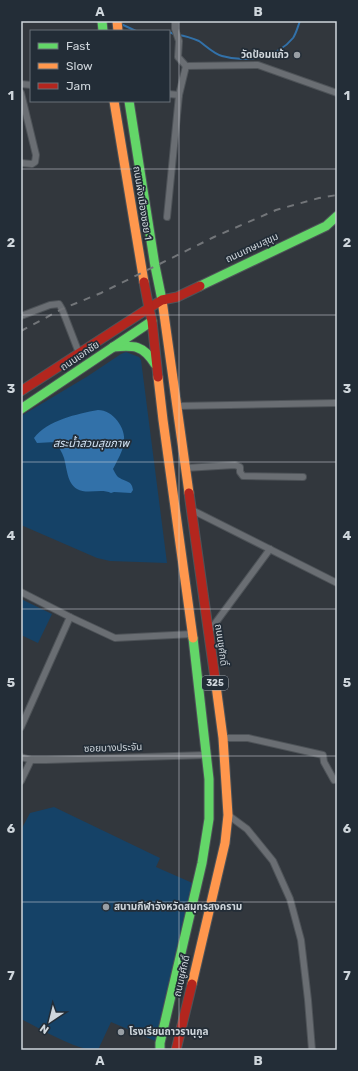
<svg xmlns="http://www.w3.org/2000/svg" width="358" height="1071" viewBox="0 0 358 1071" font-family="Rubik,'Noto Sans Thai',sans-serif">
<rect width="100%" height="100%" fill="#32373d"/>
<g fill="#154267">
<polygon points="126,352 139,357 141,360 167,563 110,561 97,558 21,525 21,416 88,376 121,354"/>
<polygon points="21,599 52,614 38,643 21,635"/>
<path d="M 54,807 L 160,858 L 156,867 L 197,885 L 160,1043 L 111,1022 L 98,1050 C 79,1052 39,1028 21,1019 L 21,830 L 30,813 Z"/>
</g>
<path fill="#3271a9" d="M 98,410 C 113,410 126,428 124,442 C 123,451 117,461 113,469 C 114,471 116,475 118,477 C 125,482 132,480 133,490 L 131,493 L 114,492 L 111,493 C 101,488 87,495 77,489 C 67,483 67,468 64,458 C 62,452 59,447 55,442 L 37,443 L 34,438 C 48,420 77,414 98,410 Z"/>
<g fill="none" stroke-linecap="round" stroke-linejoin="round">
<g stroke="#3271a9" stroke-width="2">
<polyline points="121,24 136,31"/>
<polyline points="169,32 174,34"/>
<path d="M 178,35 C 186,36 192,38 199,41 C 206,46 214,54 222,56 C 246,63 277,58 293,38 C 296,34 298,26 300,21"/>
</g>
<g stroke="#4e5358" stroke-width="8">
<g id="street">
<polyline points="175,21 175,29 179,41 178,57 186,66 258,65 337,93"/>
<polyline points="21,84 31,85"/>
<polyline points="21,93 36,155 35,162 32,164 21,163"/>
<polyline points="169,94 179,95"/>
<polyline points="167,217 179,95 186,66"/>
<polyline points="21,316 50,305 59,304 62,309 79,353"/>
<polyline points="177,406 335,403"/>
<polyline points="185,468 235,465 240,467 240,472 243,476 303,477"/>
<polyline points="192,510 337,583"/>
<polyline points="21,592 70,617 115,638 193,634"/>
<polyline points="208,633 270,549"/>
<polyline points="21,727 70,617"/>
<polyline points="223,738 248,738 323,755 324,762 334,780"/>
<polyline points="21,757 31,760 46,760 206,755"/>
<polyline points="21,781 31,760"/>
<polyline points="228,815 247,829 273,861 290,899 301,940 308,1000 312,1050"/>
</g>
</g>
<g stroke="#4e5358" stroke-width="11">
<g id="fast">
<polyline points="102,21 103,31"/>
<polyline points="129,101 155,266 162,300"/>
<polyline points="200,286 326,226 337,216"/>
<path d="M 113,347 C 134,345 143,345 155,364"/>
<polyline points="21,409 152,321"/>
<polyline points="160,1050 160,1043 202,863 209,819 209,779 193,638"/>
</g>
</g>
<g stroke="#4e5358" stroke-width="11">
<g id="slow">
<polyline points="117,21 118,31"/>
<polyline points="114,101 144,282"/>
<polyline points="162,300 189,493"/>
<polyline points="158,377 163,420 193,638"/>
<polyline points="192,984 225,843 228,815 223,738 215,678"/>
</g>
</g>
<g stroke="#4e5358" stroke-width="11">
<g id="jam">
<polyline points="158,377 152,321 149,308 162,300 177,297 200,286"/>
<polyline points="21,391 149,308 144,282"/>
<polyline points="189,493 215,678"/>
<polyline points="176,1050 192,984"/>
</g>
</g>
<use href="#street" stroke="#6a6e73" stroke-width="6"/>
<use href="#fast" stroke="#63d668" stroke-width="9"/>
<use href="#slow" stroke="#ff974d" stroke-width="9"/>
<use href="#jam" stroke="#b3261e" stroke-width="9"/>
<polyline stroke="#727579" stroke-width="2" stroke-dasharray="7 7" stroke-linecap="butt" points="21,331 62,309 101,293 214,237 276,210 319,198 337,195"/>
</g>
<path fill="none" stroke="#cfd6dc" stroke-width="1" stroke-opacity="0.55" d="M 179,21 L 179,1050M 21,169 L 337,169M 21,315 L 337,315M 21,462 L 337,462M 21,609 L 337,609M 21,756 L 337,756M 21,902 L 337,902"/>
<g fill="#989ea4" stroke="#232d37" stroke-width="1.5">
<circle cx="297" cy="55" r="4"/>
<circle cx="106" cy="907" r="4"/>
<circle cx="121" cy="1032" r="4"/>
</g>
<g text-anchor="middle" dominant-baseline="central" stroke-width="3.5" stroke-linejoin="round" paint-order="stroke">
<rect fill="#232d37" stroke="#9ba3aa" stroke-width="1" x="202" y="676" width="26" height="14" rx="3"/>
<g font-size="9" font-weight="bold" fill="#cfd6dc">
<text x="215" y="683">325</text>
</g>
<g font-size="10" font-weight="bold" fill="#cfd6dc" stroke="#232d37" text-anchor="start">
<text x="289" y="55" text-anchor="end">วัดป้อมแก้ว</text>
<text x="114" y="907">สนามกีฬาจังหวัดสมุทรสงคราม</text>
<text x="129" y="1032">โรงเรียนถาวรานุกูล</text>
</g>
<g font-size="10" fill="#cfd6dc" stroke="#232d37">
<text transform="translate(142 203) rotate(81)">ถนนผังเมืองซอย 1</text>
<text transform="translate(252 248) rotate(-25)">ถนนเกษมสุขุม</text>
<text transform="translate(80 356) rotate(-34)">ถนนเอกชัย</text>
<text transform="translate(221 645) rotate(82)">ถนนชูศักดิ์</text>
<text transform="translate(113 748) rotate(-2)">ซอยบางประจัน</text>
<text transform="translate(182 976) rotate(-77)">ถนนชูศักดิ์</text>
</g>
<g font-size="11" font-style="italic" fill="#d1e2f3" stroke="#232d37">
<text x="91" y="443">สระน้ำสวนสุขภาพ</text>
</g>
</g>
<rect width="358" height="1071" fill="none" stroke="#232d37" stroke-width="44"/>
<rect x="30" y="30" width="140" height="72" fill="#232d37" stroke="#687179"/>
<rect x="38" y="43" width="20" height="6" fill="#63d668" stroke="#687179"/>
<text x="66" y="50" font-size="12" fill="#cfd6dc">Fast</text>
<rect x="38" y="63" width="20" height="6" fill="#ff974d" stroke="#687179"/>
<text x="66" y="70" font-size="12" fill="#cfd6dc">Slow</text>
<rect x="38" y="83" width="20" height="6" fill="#b3261e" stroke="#687179"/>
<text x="66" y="90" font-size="12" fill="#cfd6dc">Jam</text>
<g transform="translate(50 1021) rotate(215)" stroke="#232d37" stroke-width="3" paint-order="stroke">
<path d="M0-3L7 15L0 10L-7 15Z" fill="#cfd6dc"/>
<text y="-6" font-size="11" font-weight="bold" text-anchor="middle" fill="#cfd6dc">N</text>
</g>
<rect x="22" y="22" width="314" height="1027" fill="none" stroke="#cfd6dc" stroke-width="1.5"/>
<g font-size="13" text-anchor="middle" font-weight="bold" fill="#cfd6dc">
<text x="100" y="16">A</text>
<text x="258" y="16">B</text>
<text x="11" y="100">1</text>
<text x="347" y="100">1</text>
<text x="11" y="247">2</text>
<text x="347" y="247">2</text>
<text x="11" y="393">3</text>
<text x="347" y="393">3</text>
<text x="11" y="540">4</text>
<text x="347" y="540">4</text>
<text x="11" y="687">5</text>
<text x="347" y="687">5</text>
<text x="11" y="833">6</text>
<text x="347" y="833">6</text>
<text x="11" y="980">7</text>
<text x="347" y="980">7</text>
<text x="100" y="1065">A</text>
<text x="258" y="1065">B</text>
</g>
</svg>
